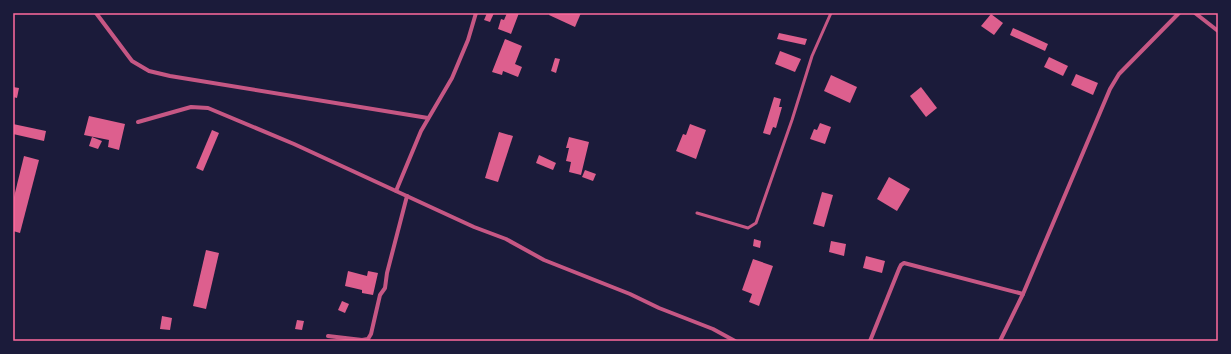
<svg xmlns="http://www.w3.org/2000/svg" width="1231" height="354" viewBox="0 0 1231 354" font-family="Mulish,sans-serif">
<rect width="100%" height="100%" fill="#1b1b3a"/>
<g fill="#dd5f8e">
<polygon points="487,13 494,13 490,22 484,20"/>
<polygon points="507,13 519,13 511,34 498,29 501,19 504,20"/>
<polygon points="550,13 581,13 575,27 549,15"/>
<polygon points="991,14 1003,23 994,35 981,26"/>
<polygon points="1013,28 1048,44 1045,51 1010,35"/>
<polygon points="779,33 807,39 805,45 777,39"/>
<polygon points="505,39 522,46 515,64 522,67 518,77 503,71 502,75 492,72"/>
<polygon points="780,51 801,59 795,72 775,64"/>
<polygon points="1049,57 1068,66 1063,76 1044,67"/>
<polygon points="555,58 560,59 556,73 551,71"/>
<polygon points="1076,74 1098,83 1093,95 1071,85"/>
<polygon points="831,75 857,87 850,103 824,91"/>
<polygon points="13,87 19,88 17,98 13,97"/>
<polygon points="921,87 937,108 926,117 910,96"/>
<polygon points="774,97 781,99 779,107 782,107 776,128 773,127 770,135 763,133"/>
<polygon points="89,116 125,124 119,150 108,147 109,140 84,135"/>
<polygon points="820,123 831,127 825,144 810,139 814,129 817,130"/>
<polygon points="13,124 46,131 44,141 13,134"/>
<polygon points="690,124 706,130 696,159 676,151 683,134 686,135"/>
<polygon points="212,130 219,133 203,171 196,168"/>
<polygon points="499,132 513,136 498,182 485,178"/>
<polygon points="92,137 102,141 98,149 89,146"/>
<polygon points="569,137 589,142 581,175 569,172 571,162 566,161 569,148 566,148"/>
<polygon points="539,155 556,163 553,170 536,163"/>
<polygon points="24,156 39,160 20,233 13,231 13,201"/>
<polygon points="585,170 596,174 593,181 582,177"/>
<polygon points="889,177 910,189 897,211 877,199"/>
<polygon points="822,192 833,195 824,227 813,224"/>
<polygon points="754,239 761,241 760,248 753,246"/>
<polygon points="831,241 846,244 844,256 829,252"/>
<polygon points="206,250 219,253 206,309 193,306"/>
<polygon points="866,256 885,261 882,273 863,268"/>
<polygon points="753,259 773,266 759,306 749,302 752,294 742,290"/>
<polygon points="348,271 367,276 368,271 378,273 373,295 362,293 362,290 345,286"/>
<polygon points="342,301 349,304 345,313 338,310"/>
<polygon points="162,316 172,318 170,330 160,329"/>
<polygon points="297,320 304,321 302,330 295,329"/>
</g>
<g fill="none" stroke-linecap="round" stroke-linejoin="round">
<polyline stroke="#c65784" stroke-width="3" points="697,213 748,228 756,223 792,120 812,56 831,13"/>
<g stroke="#c65784" stroke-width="4">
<polyline points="96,13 132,61 149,71 170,76 428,118"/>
<polyline points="1195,13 1218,31"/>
<polyline points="138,122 191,107 208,108 294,144 474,227 506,239 544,260 630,294 659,308 713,329 735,341"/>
<polyline points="396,191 421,131 452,78 468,40 476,13"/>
<polyline points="328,336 362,340 368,339 371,334 380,295 385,288 387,273 407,196"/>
<polyline points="870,341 899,269 901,265 904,263 1023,294"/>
<polyline points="1000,341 1023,294 1110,89 1119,74 1179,13"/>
</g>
</g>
<rect width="1231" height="354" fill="none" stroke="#1b1b3a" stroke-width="28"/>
<rect x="14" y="14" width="1203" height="326" fill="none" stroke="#ff6b9d" stroke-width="1.5"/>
</svg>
